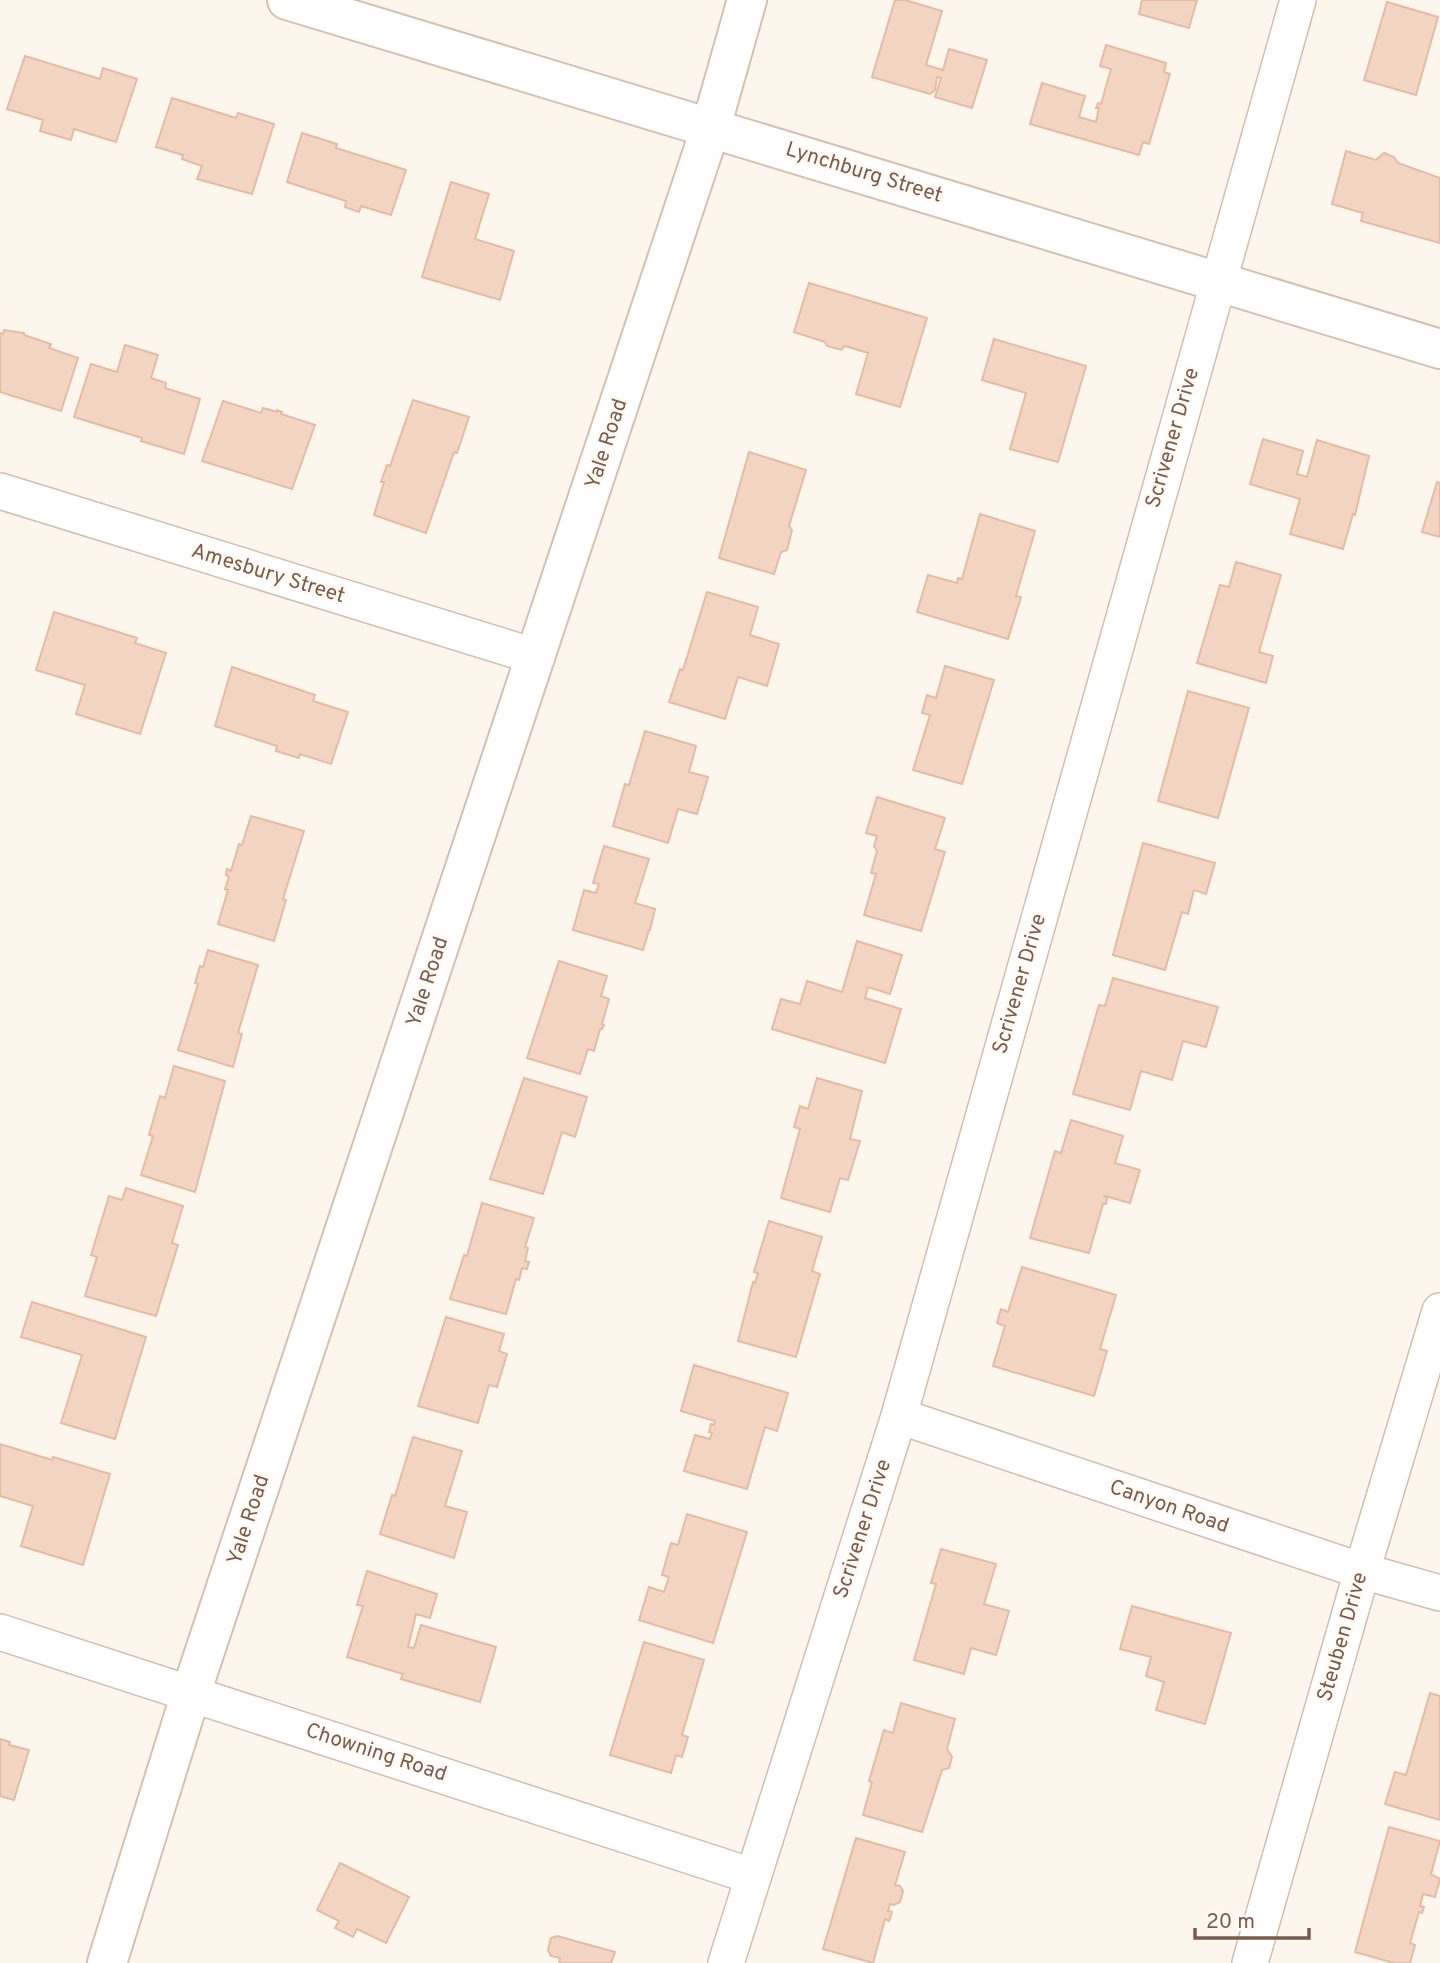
<svg xmlns="http://www.w3.org/2000/svg" width="1440" height="1963" viewBox="0 0 1440 1963" font-family="Overpass,sans-serif">
<rect width="100%" height="100%" fill="#fdf6ec"/>
<g fill="#f3d5c3" stroke="#e6bba3" stroke-width="2">
<polygon points="895,0 905,0 942,11 926,65 943,70 949,49 987,60 972,108 935,97 941,78 937,77 935,90 930,94 872,77"/>
<polygon points="1142,0 1197,0 1189,28 1139,14"/>
<polygon points="1387,2 1438,17 1416,95 1364,80"/>
<polygon points="1106,45 1166,63 1164,72 1170,74 1149,144 1143,142 1139,155 1030,124 1042,83 1085,96 1079,117 1096,122 1099,108 1096,108 1098,103 1101,104 1111,69 1100,66"/>
<polygon points="25,56 100,79 103,68 137,79 116,142 74,129 71,140 40,131 43,120 7,109"/>
<polygon points="172,98 236,118 238,113 274,124 252,194 197,179 202,166 182,159 183,155 156,147"/>
<polygon points="302,133 337,144 336,148 406,170 391,215 361,206 359,212 345,207 346,201 287,182"/>
<polygon points="1346,151 1376,160 1384,153 1394,157 1398,163 1440,178 1440,243 1361,221 1363,213 1332,204"/>
<polygon points="451,182 489,194 475,239 514,251 500,300 422,277"/>
<polygon points="809,283 927,318 900,407 856,394 868,353 845,346 841,350 827,346 825,342 794,332"/>
<polygon points="4,330 24,333 24,335 51,344 49,348 78,358 61,411 0,392 0,333 3,334"/>
<polygon points="994,339 1086,366 1058,462 1010,449 1026,393 982,380"/>
<polygon points="125,345 158,355 151,378 166,383 165,388 200,399 184,454 141,441 142,438 74,417 91,364 117,372"/>
<polygon points="413,400 469,417 457,453 454,452 426,533 374,515 384,482 381,482 387,465 390,466"/>
<polygon points="223,401 261,413 263,408 277,412 277,410 282,412 281,414 315,425 292,489 202,461"/>
<polygon points="1263,439 1303,451 1297,474 1307,477 1317,440 1369,456 1355,515 1353,514 1343,549 1290,534 1300,499 1250,484"/>
<polygon points="749,452 806,470 789,526 792,530 787,550 781,552 774,574 719,558"/>
<polygon points="1437,482 1440,483 1440,537 1422,532"/>
<polygon points="980,514 1035,531 1016,596 1021,597 1008,639 917,612 928,575 957,583 958,578 962,579"/>
<polygon points="1236,562 1281,575 1259,652 1273,656 1266,683 1197,663 1220,585 1229,587"/>
<polygon points="707,592 758,607 750,635 779,644 767,686 738,677 725,719 669,702 680,669 683,670"/>
<polygon points="54,612 137,638 135,643 166,653 140,734 76,714 85,685 36,670"/>
<polygon points="945,666 994,680 962,784 913,770 930,715 922,713 927,695 936,698"/>
<polygon points="232,667 315,695 313,701 348,712 331,764 300,754 299,758 276,751 277,746 215,726"/>
<polygon points="1188,691 1249,708 1218,818 1158,801"/>
<polygon points="645,731 696,746 689,772 708,777 697,814 678,809 668,843 613,826 625,784 629,785"/>
<polygon points="877,797 945,818 935,849 945,852 921,931 864,915 876,874 871,873 877,851 874,846 877,836 866,833"/>
<polygon points="251,816 304,831 283,899 286,900 274,941 218,924 228,890 225,889 229,877 226,875 227,869 231,871 239,844 242,845"/>
<polygon points="1143,843 1215,863 1206,894 1194,890 1188,914 1182,912 1165,970 1113,955"/>
<polygon points="604,846 649,859 635,903 655,909 650,930 649,930 643,950 573,930 584,890 596,893 599,884 593,883"/>
<polygon points="857,941 902,955 890,994 868,987 865,998 901,1009 885,1063 772,1029 781,999 800,1004 807,981 842,992"/>
<polygon points="208,950 258,965 238,1033 242,1034 233,1067 178,1050 198,984 195,983 200,966 203,967"/>
<polygon points="559,961 607,976 601,996 609,999 602,1024 604,1025 602,1029 600,1029 594,1051 588,1049 580,1074 527,1058"/>
<polygon points="1113,978 1218,1007 1206,1047 1183,1041 1172,1080 1141,1071 1130,1110 1073,1094 1099,1005 1105,1006"/>
<polygon points="174,1066 225,1081 195,1192 141,1175 153,1136 149,1135 160,1096 165,1098"/>
<polygon points="524,1078 587,1097 575,1137 562,1132 543,1194 490,1179"/>
<polygon points="817,1078 862,1091 850,1139 860,1141 848,1180 840,1178 830,1212 781,1198 800,1129 794,1127 800,1106 808,1109"/>
<polygon points="1071,1120 1123,1136 1115,1163 1140,1170 1130,1203 1105,1196 1107,1198 1106,1204 1103,1204 1089,1253 1030,1238 1055,1151 1061,1153"/>
<polygon points="126,1188 183,1206 172,1243 178,1245 156,1316 85,1296 97,1257 91,1255 109,1196 122,1200"/>
<polygon points="482,1203 534,1218 525,1247 528,1248 525,1261 529,1262 527,1269 522,1268 519,1280 516,1279 506,1314 450,1299 464,1255 467,1256"/>
<polygon points="769,1221 822,1237 812,1271 820,1274 796,1357 738,1341 753,1282 755,1283 758,1273 754,1272"/>
<polygon points="1022,1267 1116,1295 1100,1349 1107,1351 1094,1396 993,1366 1005,1326 997,1323 1001,1309 1008,1312"/>
<polygon points="32,1302 146,1337 115,1439 61,1423 82,1355 21,1337"/>
<polygon points="446,1317 504,1334 499,1351 507,1354 497,1387 489,1385 478,1423 418,1406"/>
<polygon points="694,1365 788,1393 777,1431 765,1427 747,1489 684,1471 695,1435 710,1439 712,1433 709,1432 711,1424 714,1425 715,1421 681,1411"/>
<polygon points="413,1437 462,1451 445,1506 467,1512 454,1558 380,1534 392,1495 395,1496"/>
<polygon points="0,1444 52,1460 53,1457 110,1474 83,1565 21,1546 33,1506 0,1496"/>
<polygon points="687,1514 747,1532 713,1643 639,1620 649,1587 664,1592 669,1577 662,1575 671,1543 678,1545"/>
<polygon points="941,1549 996,1564 984,1604 1009,1611 996,1655 971,1648 964,1674 914,1660 936,1584 931,1583"/>
<polygon points="367,1571 437,1594 430,1618 416,1614 408,1647 414,1648 421,1625 496,1647 480,1702 401,1679 403,1674 347,1657 363,1606 357,1605"/>
<polygon points="1132,1606 1231,1633 1205,1724 1156,1710 1164,1682 1146,1676 1151,1657 1120,1649"/>
<polygon points="644,1642 704,1660 682,1735 688,1737 682,1757 676,1755 671,1773 610,1755"/>
<polygon points="1430,1693 1440,1696 1440,1820 1385,1804 1395,1772 1406,1775"/>
<polygon points="901,1703 955,1719 947,1749 952,1757 949,1768 942,1770 922,1832 863,1815 872,1782 869,1781 884,1730 893,1733"/>
<polygon points="0,1739 10,1742 9,1745 29,1750 14,1800 0,1796"/>
<polygon points="1389,1827 1440,1841 1431,1874 1440,1879 1435,1897 1423,1894 1420,1906 1424,1907 1422,1913 1419,1912 1410,1943 1415,1945 1410,1963 1394,1963 1355,1952"/>
<polygon points="856,1838 905,1852 895,1885 900,1886 903,1891 900,1902 894,1905 890,1904 888,1911 892,1912 889,1921 885,1919 873,1963 823,1949"/>
<polygon points="340,1863 409,1897 386,1943 357,1929 353,1937 335,1928 339,1921 317,1910"/>
<polygon points="557,1936 615,1952 611,1963 559,1963 560,1958 551,1956 548,1950 551,1938"/>
</g>
<g fill="none" stroke-linecap="round" stroke-linejoin="round">
<g stroke="#d1beb0" stroke-width="38">
<g id="street">
<polyline points="0,491 537,657"/>
<polyline points="899,1416 1362,1571 1440,1593"/>
<polyline points="0,1632 752,1876"/>
<polyline points="726,1963 899,1416 1298,0"/>
<polyline points="1250,1963 1362,1571 1440,1311"/>
</g>
</g>
<g stroke="#d6c0b0" stroke-width="42">
<g id="secondary">
<polyline points="287,0 1440,349"/>
<polyline points="107,1963 191,1693 711,127 747,0"/>
</g>
</g>
<use href="#street" stroke="#fff" stroke-width="35"/>
<use href="#secondary" stroke="#fff" stroke-width="38"/>
</g>
<g text-anchor="middle" dominant-baseline="central" stroke-width="6" stroke-linejoin="round" paint-order="stroke">
<g font-size="21" fill="#7a5c4d" stroke="#fffaf3">
<text transform="translate(864 173) rotate(17)">Lynchburg Street</text>
<text transform="translate(1173 438) rotate(-74)">Scrivener Drive</text>
<text transform="translate(607 444) rotate(-72)">Yale Road</text>
<text transform="translate(268 574) rotate(17)">Amesbury Street</text>
<text transform="translate(428 982) rotate(-72)">Yale Road</text>
<text transform="translate(1020 984) rotate(-74)">Scrivener Drive</text>
<text transform="translate(1169 1507) rotate(19)">Canyon Road</text>
<text transform="translate(249 1520) rotate(-72)">Yale Road</text>
<text transform="translate(863 1529) rotate(-72)">Scrivener Drive</text>
<text transform="translate(1343 1637) rotate(-74)">Steuben Drive</text>
<text transform="translate(376 1753) rotate(18)">Chowning Road</text>
</g>
</g>
<path d="M1195 1928v10h114v-10" fill="none" stroke="#7a5c4d" stroke-width="3.5"/>
<text x="1206" y="1928" font-size="21" fill="#7a5c4d" stroke="#fffaf3" stroke-width="5" paint-order="stroke">20 m</text>
</svg>
